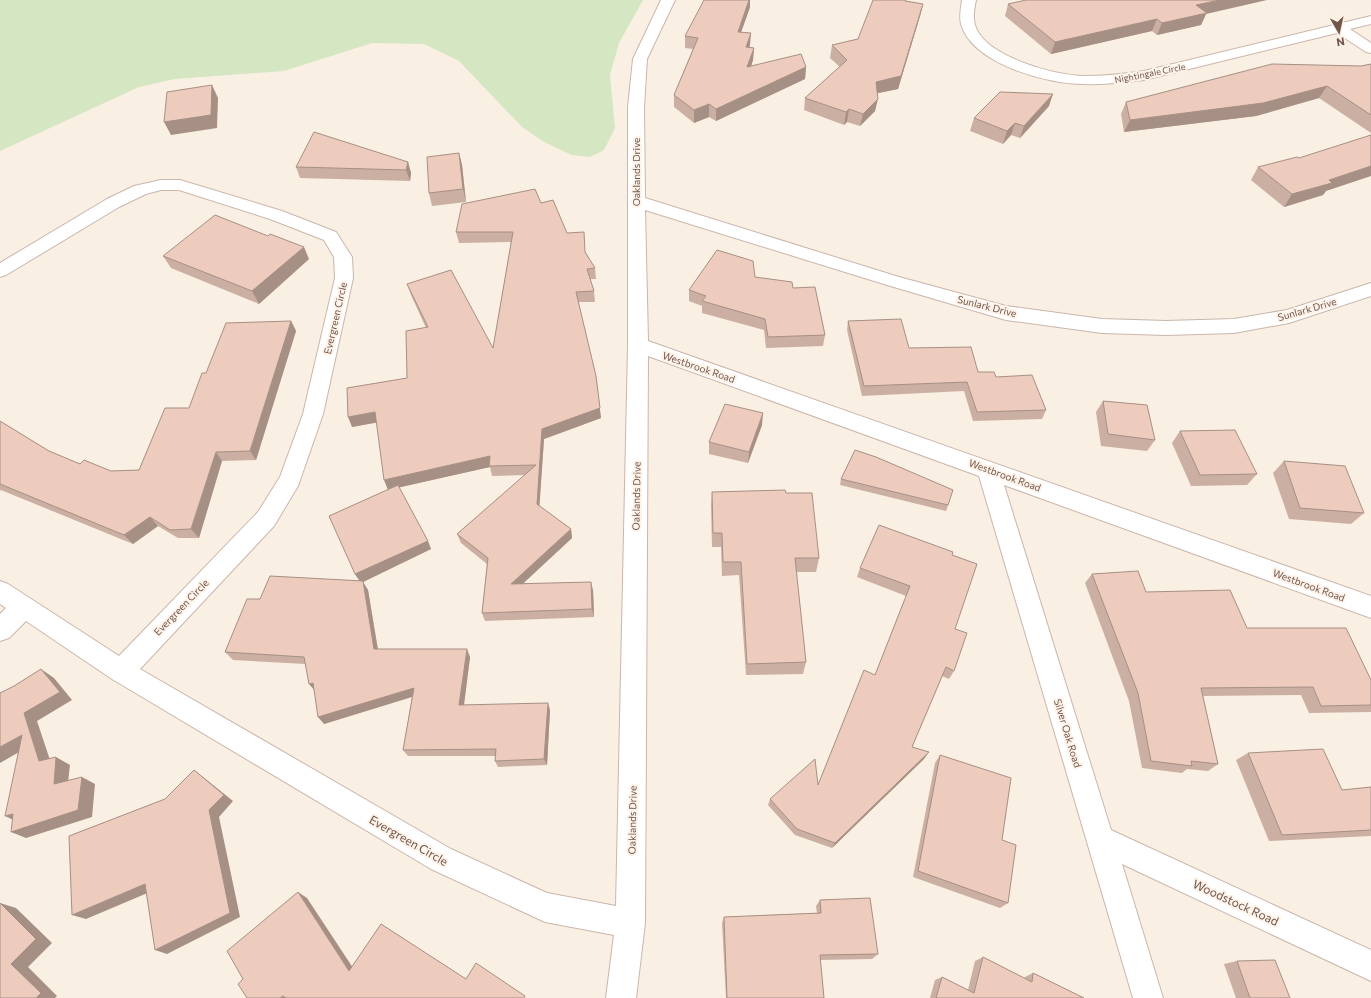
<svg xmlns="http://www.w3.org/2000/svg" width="1371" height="998" viewBox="0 0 1371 998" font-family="Commissioner,sans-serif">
<rect width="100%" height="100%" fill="#faefe3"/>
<polygon fill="#d5e6c3" points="0,0 643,0 619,43 610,75 615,128 604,150 590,157 572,155 544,142 522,127 459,61 424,44 372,43 284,71 175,79 139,87 0,151"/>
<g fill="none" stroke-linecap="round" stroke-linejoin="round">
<g stroke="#cab6ab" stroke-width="2">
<g id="minor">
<polygon points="661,0 675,0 647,59 644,107 645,198 899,277 1006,306 1102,319 1166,321 1234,319 1287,310 1371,283 1371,296 1289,323 1234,333 1166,335 1102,333 1006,320 887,285 645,210 648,341 1371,596 1371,618 1004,485 1111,830 1371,950 1371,981 1122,864 1163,998 1133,998 979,476 648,356 645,923 636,998 606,998 614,935 545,922 431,869 112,679 26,621 9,638 0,641 0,614 6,608 0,604 0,581 8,584 119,656 258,512 280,477 303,414 335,278 334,257 324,240 270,219 179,190 161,190 146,194 119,207 6,275 0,277 0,263 107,199 134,186 161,180 180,180 282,211 336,232 352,257 353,278 323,414 298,486 274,526 140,669 451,849 547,893 616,906 628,345 628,107 633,59"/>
<path d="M 962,0 L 976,0 C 974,10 972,20 977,30 C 991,58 1054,75 1083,76 C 1104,76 1124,74 1144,71 L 1371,16 L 1371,24 L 1350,29 L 1371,43 L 1371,53 L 1366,52 L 1337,33 L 1144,80 C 1124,82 1104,85 1083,84 C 1048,84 972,64 961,24 C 959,16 961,8 962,0 Z"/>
</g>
</g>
<use href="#minor" fill="#fff" fill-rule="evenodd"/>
</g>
<g fill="#ccafa3">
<polygon points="905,1 923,4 920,16 898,89 877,93 875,111 860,126 847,122 844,125 804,110 805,98 840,67 830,58 832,45 858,39"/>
<polygon points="1008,4 1206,14 1201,25 1157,35 1152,31 1051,54 1005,16"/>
<polygon points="750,7 741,32 750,45 749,47 754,48 753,60 751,66 806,67 805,79 716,121 709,117 694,123 674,107 674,95 693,49 685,48 685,36"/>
<polygon points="1371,64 1371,133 1319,98 1256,116 1124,132 1121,114 1126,102 1361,66"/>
<polygon points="1049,106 1020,138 1011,135 1003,144 970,131 974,118"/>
<polygon points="459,153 462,165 466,202 432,206 429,193"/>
<polygon points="1299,158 1326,191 1323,195 1284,207 1251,180 1258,167"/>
<polygon points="408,162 411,173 410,181 300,178 296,167"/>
<polygon points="541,203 567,233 586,253 595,268 596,279 590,279 594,291 595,302 578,302 601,418 544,439 539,506 571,529 572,538 523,583 593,590 594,617 485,621 482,613 487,564 461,543 457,534 525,475 492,476 490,467 399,487 431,549 363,582 368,590 378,649 470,657 464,705 550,710 547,765 498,767 495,761 495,756 408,756 403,750 412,697 324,724 314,690 306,664 233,660 225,652 260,599 360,581 355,574 388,489 377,422 352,427 407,378 426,328 411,295 407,284 493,348 511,242 459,243 456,232"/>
<polygon points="163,256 309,259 259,304 171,268"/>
<polygon points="755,277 793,288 825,335 823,346 766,348 764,330 702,313 702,306 689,301 689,290"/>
<polygon points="291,321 296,331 256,460 222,461 199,538 178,538 158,526 133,544 1,490 0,491 0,421 49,451 80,464 111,471 139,470 189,408 206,373"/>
<polygon points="848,321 909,348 978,372 996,377 1046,410 1042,419 973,421 964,391 862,396 847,330"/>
<polygon points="1103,401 1155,440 1147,451 1101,446 1096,412"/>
<polygon points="762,425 748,463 709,454 709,442"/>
<polygon points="1180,431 1257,474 1247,485 1191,486 1172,443"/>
<polygon points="1284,461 1364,513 1351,524 1289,519 1273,473"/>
<polygon points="841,479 948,505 946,511 840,485"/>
<polygon points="712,492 786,493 819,558 816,572 796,572 806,662 803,674 746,675 739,575 722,576 721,547 712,547 711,506"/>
<polygon points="952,555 955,629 954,671 949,679 942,676 912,747 924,759 832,848 795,835 768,805 770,799 818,785 875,675 906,596 857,577 860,568"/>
<polygon points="1092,574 1146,592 1247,628 1371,680 1371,712 1370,712 1309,713 1301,695 1203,696 1218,764 1208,771 1187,769 1182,773 1142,768 1129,701 1085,583"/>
<polygon points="1248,753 1342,790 1371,787 1371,836 1269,841 1236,760"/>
<polygon points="940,755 1002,840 1008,903 1000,908 913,877 935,763"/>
<polygon points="820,900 878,954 872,959 820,960 824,998 726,998 722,923 724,917 817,913 816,906"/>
<polygon points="983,957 1024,978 1025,977 1033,973 1084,998 930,998 935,980 942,977 968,990 975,961"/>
<polygon points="1237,961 1290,998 1236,998 1224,964"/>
</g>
<g fill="#a68f84">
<polygon points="749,0 750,0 750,7 737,44 738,32"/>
<polygon points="1220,0 1267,0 1206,14 1201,25 1157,35 1162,23 1196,5"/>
<polygon points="923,4 920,16 898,89 874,94 876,82"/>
<polygon points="1157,19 1152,31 1051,54 1055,42"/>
<polygon points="751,33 750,45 745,59 746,47"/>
<polygon points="754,48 753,60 747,79 747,67"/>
<polygon points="806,67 805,79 716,121 716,109"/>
<polygon points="212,85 218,98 217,128 171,135 164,122"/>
<polygon points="1327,86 1319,98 1256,116 1124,132 1130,120"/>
<polygon points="1053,94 1049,106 1020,138 1024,126"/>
<polygon points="878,99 875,111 860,126 863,114"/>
<polygon points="709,104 709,117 694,123 694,110"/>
<polygon points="849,109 847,122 844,125 846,112"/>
<polygon points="1015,123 1011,135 1003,144 1007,131"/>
<polygon points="459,153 462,165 466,202 463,189"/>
<polygon points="408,162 411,173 410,181 406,170"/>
<polygon points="1371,166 1371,176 1326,191 1323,195 1284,207 1292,194 1329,180"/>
<polygon points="304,247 309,259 259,304 252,291"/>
<polygon points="291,321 296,331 256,460 250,451"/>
<polygon points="596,376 601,418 544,439 539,513 537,504 542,429"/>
<polygon points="375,412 380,422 352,427 348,417"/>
<polygon points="763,413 762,425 748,463 749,452"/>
<polygon points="216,452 222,461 199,538 191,529"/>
<polygon points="490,456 490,467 388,490 384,480"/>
<polygon points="150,517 158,526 133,544 124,535"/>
<polygon points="571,529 572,538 514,592 511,584"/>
<polygon points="428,541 431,549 363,582 368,590 379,657 374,649 361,583 355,574"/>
<polygon points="591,582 593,590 594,617 592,609"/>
<polygon points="467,649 470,657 463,712 459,705"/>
<polygon points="41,669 54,678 72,700 37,721 53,769 39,761 33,744 0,763 0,747 22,735 24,713"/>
<polygon points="313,683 315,691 309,684"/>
<polygon points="414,688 418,695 324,724 318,717"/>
<polygon points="548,703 550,710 547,765 544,759"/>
<polygon points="929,752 924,759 832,848 835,843"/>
<polygon points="56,757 70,765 67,791 54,784"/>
<polygon points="194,770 203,777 233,801 219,817 240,917 167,954 155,950"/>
<polygon points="82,777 95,784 92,817 26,838 11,832"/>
<polygon points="13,814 20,823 5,816"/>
<polygon points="145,884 157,889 86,919 72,915"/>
<polygon points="298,892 307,898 357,974 349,971"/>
<polygon points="0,903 16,908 52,943 28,967 57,996 55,998 36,998 11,964"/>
<polygon points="283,996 291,998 280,998"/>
</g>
<g fill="#edccbd" stroke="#a68f84">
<polygon points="704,0 749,0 738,32 751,33 746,47 754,48 747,67 801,54 806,67 716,109 709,104 694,110 674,95 698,38 685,36"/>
<polygon points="873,0 906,0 905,1 923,4 901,76 876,82 878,99 863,114 849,109 846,112 805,98 847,60 832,45 858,39"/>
<polygon points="1026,0 1220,0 1196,5 1207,13 1162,23 1157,19 1055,42 1008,4"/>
<polygon points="1272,64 1361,66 1371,64 1371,115 1327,86 1263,103 1130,120 1126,102"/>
<polygon points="212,85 211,115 164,122 167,92"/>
<polygon points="1000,92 1053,94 1024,126 1015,123 1007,131 974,118"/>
<polygon points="314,132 408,162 406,170 296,167"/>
<polygon points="1371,135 1371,166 1329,180 1332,183 1292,194 1258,167 1297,157 1299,158"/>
<polygon points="459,153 463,189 429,193 427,157"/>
<polygon points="535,189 541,203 553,200 567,233 584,232 585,252 595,268 587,269 594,291 576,292 596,376 600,408 542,429 537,504 571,529 511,584 591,582 592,609 482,613 488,558 457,534 536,465 489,466 490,456 384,480 375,412 348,417 347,388 407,378 406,331 428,327 407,284 451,270 493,348 513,232 456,232 462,204"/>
<polygon points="215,215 268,236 270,234 304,247 252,291 163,256"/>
<polygon points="717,250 753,261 755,277 792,282 793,288 815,287 825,335 768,337 765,319 702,301 706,296 689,290"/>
<polygon points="901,319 909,348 971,347 978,372 994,372 996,377 1032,375 1046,410 977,412 967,382 864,386 848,321"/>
<polygon points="291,321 250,451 216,452 191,529 170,530 150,517 124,535 0,484 0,421 49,451 80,464 84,460 111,471 139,470 165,408 189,408 202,373 206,373 226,323"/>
<polygon points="1103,401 1147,405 1155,440 1108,434"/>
<polygon points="725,404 763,413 749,452 709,442"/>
<polygon points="1235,430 1257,474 1200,475 1180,431"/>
<polygon points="855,450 876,457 953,490 948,505 841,479"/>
<polygon points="1284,461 1345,466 1364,513 1300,508"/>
<polygon points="398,485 428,541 355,574 329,516"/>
<polygon points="785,490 786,493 812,493 819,558 795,558 806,662 747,664 741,562 723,562 722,533 713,533 712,492"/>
<polygon points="879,525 953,552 952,555 977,564 955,629 967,633 954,671 946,667 912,747 929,752 835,843 797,829 770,799 815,759 818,785 864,670 875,675 910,586 860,568"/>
<polygon points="1138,571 1146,592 1230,590 1247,628 1346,628 1371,680 1371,705 1321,706 1313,687 1201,688 1218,764 1191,761 1192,766 1151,761 1138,693 1092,574"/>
<polygon points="270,576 363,581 374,649 467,649 459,705 548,703 544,759 495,761 496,749 403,750 414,688 318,717 313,683 309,684 304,657 225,652 247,599 260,599"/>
<polygon points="41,669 60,692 24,713 39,761 56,757 54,784 82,777 78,810 11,832 13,814 5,816 22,735 0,747 0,693 14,686"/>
<polygon points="1323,749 1342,790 1371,787 1371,830 1282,835 1248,753"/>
<polygon points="940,755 1011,778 1002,840 1016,845 1008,903 918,871"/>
<polygon points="194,770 224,795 209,810 230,913 155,950 145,884 72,915 69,836 165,799"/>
<polygon points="298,892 349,971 381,924 466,979 476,963 525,996 524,998 286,998 283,996 280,998 247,998 238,984 243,979 227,951"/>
<polygon points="870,898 878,954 820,955 824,998 727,998 724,917 821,913 820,900"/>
<polygon points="0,903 36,939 11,964 41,993 36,998 0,998"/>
<polygon points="983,957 1032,982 1033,973 1084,998 936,998 942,977 974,993"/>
<polygon points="1275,960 1290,998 1250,998 1237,961"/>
</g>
<g text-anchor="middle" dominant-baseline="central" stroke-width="4" stroke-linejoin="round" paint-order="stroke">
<g font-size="9" fill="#70554b" stroke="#fdf3e9">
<text transform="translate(1150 73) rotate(-11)">Nightingale Circle</text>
</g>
<g font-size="10" fill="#70554b" stroke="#fdf3e9">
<text transform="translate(636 172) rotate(-90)">Oaklands Drive</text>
<text transform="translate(987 306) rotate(14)">Sunlark Drive</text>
<text transform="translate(1307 309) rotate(-16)">Sunlark Drive</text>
<text transform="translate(335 318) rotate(-77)">Evergreen Circle</text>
<text transform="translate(699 367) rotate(19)">Westbrook Road</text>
<text transform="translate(1005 475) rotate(20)">Westbrook Road</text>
<text transform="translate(636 496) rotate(-89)">Oaklands Drive</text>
<text transform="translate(1309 585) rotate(20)">Westbrook Road</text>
<text transform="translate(181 607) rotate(-46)">Evergreen Circle</text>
<text transform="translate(1068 733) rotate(73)">Silver Oak Road</text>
<text transform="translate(632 820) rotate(-89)">Oaklands Drive</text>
</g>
<g font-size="12" fill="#70554b" stroke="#fdf3e9">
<text transform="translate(409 840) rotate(30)">Evergreen Circle</text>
<text transform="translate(1236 902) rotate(25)">Woodstock Road</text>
</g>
</g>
<g transform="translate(1339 32) rotate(171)" stroke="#fdf3e9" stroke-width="3" paint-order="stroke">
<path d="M0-3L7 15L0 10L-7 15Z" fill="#70554b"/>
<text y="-6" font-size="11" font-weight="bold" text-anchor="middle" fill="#70554b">N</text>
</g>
</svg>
